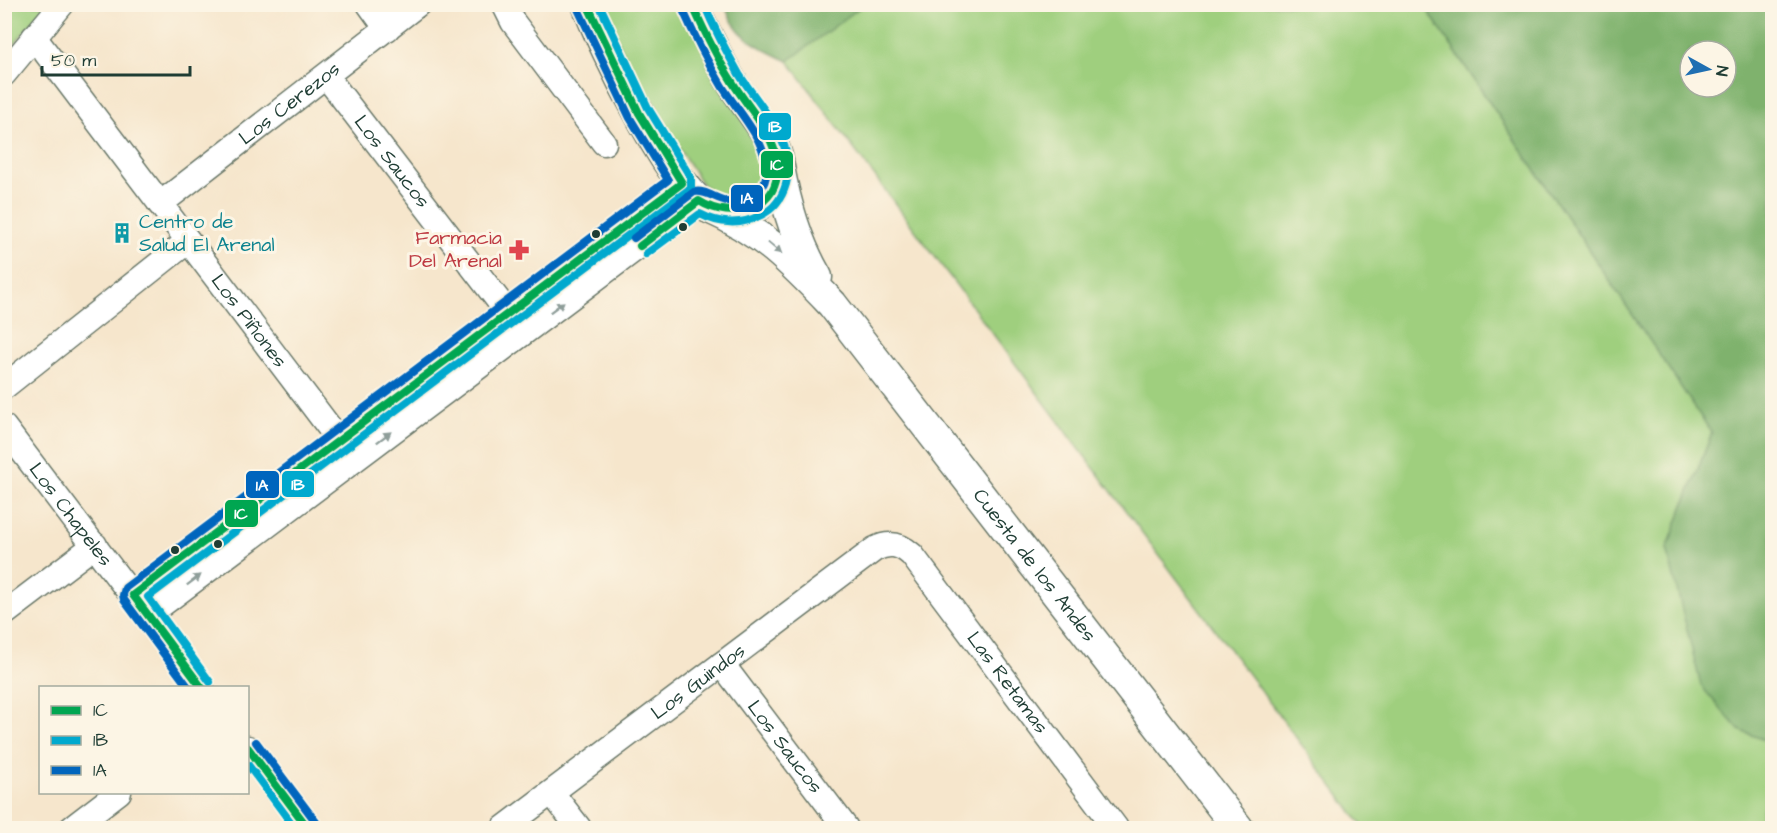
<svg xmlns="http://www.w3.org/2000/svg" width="1777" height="833" viewBox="0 0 1777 833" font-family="'Architects Daughter',sans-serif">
<rect width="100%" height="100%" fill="#fcf5e5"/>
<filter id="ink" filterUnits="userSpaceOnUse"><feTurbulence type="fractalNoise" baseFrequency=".0167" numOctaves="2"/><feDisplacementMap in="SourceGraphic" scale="12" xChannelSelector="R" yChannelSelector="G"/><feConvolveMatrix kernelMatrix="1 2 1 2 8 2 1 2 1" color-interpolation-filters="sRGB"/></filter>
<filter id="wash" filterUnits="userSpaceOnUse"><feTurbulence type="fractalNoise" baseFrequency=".008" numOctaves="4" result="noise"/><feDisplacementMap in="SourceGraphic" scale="24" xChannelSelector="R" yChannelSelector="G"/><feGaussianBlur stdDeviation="1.35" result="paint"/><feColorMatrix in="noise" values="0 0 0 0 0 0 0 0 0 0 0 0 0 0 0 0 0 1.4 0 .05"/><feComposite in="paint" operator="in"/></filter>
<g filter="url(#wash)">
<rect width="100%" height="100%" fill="#f6e6cc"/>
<g fill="#9fcf7e" stroke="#5f8659" stroke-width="1.5">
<polygon points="4,5 47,5 4,56"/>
<path d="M 601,5 L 680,5 L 760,147 C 762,153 766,159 765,165 C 763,190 736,208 713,194 C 710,191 706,187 702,184 L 641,90 Z"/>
<polygon points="863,5 1424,5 1712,433 1667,549 1739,730 1772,743 1772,768 1759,828 1364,828 788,61"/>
</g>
<g fill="#7fb26d" stroke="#4f7850" stroke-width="1.5" fill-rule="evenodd">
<path d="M 725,5 L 725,4 L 863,5 L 788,61 C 759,47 735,38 725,5 Z"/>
<path d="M 1424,5 L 1772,5 L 1772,743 L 1739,730 L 1701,686 L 1667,549 L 1712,433 ZM 1690,51 L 1726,51 L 1726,87 L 1690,87 Z"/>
<polygon points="1772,768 1772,828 1759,828"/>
</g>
</g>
<g filter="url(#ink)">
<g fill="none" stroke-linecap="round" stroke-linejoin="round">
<g stroke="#6a7869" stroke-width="27">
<g id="minor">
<polyline points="369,4 387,29"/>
<polyline points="504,4 513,22 604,143"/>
<path id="s1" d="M 34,37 L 348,452"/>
<polyline points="4,74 62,4"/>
<path id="s2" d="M 326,76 L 518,326"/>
<path id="s3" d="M 160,204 L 418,4"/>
<polyline points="4,387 188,241"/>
<path id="s4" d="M 4,427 L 202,688"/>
<polyline points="133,595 682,183"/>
<polyline points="4,614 95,545"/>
<polyline points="148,615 699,201"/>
<path id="s5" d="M 722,664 L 846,828"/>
<polyline points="248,748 308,828"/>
<polyline points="552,793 579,828"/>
<polyline points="72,828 119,792"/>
<path id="s6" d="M 504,828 L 875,549 C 889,542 900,544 912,555 L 1116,828"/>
</g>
</g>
<g stroke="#6a7869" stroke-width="33">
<g id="major">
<path d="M 587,4 C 602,45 672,189 707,207 C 723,215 746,214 760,204 C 774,194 781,177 778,160 C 773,136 747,107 734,86 C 718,60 705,32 692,4"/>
<path d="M 779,167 C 786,206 797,243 817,277"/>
<path id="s7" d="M 707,207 C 762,231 791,261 832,304 L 1238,828"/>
</g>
</g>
<use href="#minor" stroke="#fff" stroke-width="24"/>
<use href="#major" stroke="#fff" stroke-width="30"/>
<g stroke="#fcf5e5" stroke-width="12">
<g id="bus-1">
<path d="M 640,246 L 699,201 C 732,222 782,210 777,163 C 774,133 748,108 733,83 C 717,58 704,31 692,4"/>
<polyline points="202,688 133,595 682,183 639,113 587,4"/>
<polyline points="248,748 308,828"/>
</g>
</g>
<g stroke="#fcf5e5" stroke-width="12">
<g id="bus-2">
<path d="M 646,254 L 700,214 C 719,224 741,226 761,215 C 774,209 782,198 786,184 C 798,143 759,106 739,74 C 726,51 714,28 704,4"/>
<polyline points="210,682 148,597 691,188 691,178 648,108 599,4"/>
<polyline points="248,765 295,828"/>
</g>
</g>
<g stroke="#fcf5e5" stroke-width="12">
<g id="bus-3">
<path d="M 634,238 L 694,192 C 711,188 723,211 751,197 C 764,190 769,175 766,162 C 760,133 737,110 722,86 C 707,61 694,35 682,8"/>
<polyline points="189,688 124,600 123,595 125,588 668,180 630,118 578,9"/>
<polyline points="256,742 316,822"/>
</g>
</g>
<use href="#bus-1" stroke="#00a651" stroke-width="8"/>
<use href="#bus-2" stroke="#00a9ce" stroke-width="8"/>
<use href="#bus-3" stroke="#0065bd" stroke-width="8"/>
</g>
<defs><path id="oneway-solid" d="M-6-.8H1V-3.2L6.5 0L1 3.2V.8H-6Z" transform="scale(1.5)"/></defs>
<g fill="#8f9e9a">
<use href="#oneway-solid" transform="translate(775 248) rotate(40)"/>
<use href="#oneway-solid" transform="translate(557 307) rotate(-37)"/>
<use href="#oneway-solid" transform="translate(384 437) rotate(-37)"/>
<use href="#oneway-solid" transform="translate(194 580) rotate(-37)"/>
</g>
</g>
<defs>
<g id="building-bare" transform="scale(1.62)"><path d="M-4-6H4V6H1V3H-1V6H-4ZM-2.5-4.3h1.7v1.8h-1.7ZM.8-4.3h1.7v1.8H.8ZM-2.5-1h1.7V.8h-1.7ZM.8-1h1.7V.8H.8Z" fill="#0f9aa8" stroke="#fcf5e5" stroke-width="2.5" paint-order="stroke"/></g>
<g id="pharmacy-bare" transform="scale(1.62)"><path d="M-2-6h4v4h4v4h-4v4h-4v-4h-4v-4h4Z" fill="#e0444e" stroke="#fcf5e5" stroke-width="2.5" paint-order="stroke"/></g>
</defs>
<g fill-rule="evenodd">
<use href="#building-bare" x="122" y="233"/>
<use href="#pharmacy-bare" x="519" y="250"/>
</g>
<g fill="#1f3d34" stroke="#fcf5e5" stroke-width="2">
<circle cx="683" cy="227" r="5"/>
<circle cx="596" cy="234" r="5"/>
<circle cx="218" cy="544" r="5"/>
<circle cx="175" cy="550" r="5"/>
</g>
<g text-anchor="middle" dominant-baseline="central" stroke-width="6" stroke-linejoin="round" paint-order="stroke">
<g font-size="20" fill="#1f3d34" stroke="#fcf5e5">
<text stroke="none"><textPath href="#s3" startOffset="164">Los Cerezos</textPath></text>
<text stroke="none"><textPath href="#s2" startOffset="108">Los Saucos</textPath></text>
<text stroke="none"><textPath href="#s1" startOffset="356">Los Piñones</textPath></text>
<text stroke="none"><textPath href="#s4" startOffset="110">Los Chapeles</textPath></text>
<text stroke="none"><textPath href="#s7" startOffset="490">Cuesta de los Andes</textPath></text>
<text stroke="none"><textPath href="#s6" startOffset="243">Los Guindos</textPath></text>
<text stroke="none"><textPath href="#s6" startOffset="664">Las Retamas</textPath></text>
<text stroke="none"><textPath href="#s5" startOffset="104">Los Saucos</textPath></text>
</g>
<g font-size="20" fill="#0d838f" stroke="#fcf5e5" text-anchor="start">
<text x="139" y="222">Centro de<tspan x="139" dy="23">Salud El Arenal</tspan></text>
</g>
<g font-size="20" fill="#be3a42" stroke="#fcf5e5" text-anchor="end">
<text x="502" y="238">Farmacia<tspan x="502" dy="23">Del Arenal</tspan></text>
</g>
</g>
<g stroke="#fcf5e5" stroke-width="2">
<rect x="758" y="112" width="34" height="29" rx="6" fill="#00a9ce"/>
<rect x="760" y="150" width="34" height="29" rx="6" fill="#00a651"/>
<rect x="730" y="184" width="34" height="29" rx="6" fill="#0065bd"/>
<rect x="281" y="470" width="34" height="28" rx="6" fill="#00a9ce"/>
<rect x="245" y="470" width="35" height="29" rx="6" fill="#0065bd"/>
<rect x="224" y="499" width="35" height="29" rx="6" fill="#00a651"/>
</g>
<g font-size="16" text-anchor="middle" font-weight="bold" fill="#fff">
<text x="775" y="132">1B</text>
<text x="777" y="170">1C</text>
<text x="747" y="204">1A</text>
<text x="298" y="490">1B</text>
<text x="262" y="491">1A</text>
<text x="241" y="519">1C</text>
</g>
<rect width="1777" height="833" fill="none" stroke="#fcf5e5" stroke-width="24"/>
<rect x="39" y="686" width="210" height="108" fill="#fcf5e5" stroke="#a4ab9e" stroke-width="1.5"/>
<rect x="51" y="706" width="30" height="9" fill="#00a651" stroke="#a4ab9e" stroke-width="1.5"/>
<text x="93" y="716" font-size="18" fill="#1f3d34">1C</text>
<rect x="51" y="736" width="30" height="9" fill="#00a9ce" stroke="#a4ab9e" stroke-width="1.5"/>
<text x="93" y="746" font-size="18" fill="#1f3d34">1B</text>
<rect x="51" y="766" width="30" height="9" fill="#0065bd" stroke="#a4ab9e" stroke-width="1.5"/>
<text x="93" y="776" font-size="18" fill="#1f3d34">1A</text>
<g transform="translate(1708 69) rotate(98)"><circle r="28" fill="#fcf5e5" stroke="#a4ab9e" stroke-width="1.5"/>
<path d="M0-4.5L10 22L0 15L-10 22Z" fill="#1f6fb2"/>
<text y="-9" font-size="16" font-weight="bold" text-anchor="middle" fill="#1f3d34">N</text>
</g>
<path d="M42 66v9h148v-9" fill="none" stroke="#1f3d34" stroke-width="3"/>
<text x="51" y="66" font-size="18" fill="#1f3d34" stroke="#fcf5e5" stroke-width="4.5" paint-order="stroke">50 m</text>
</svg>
